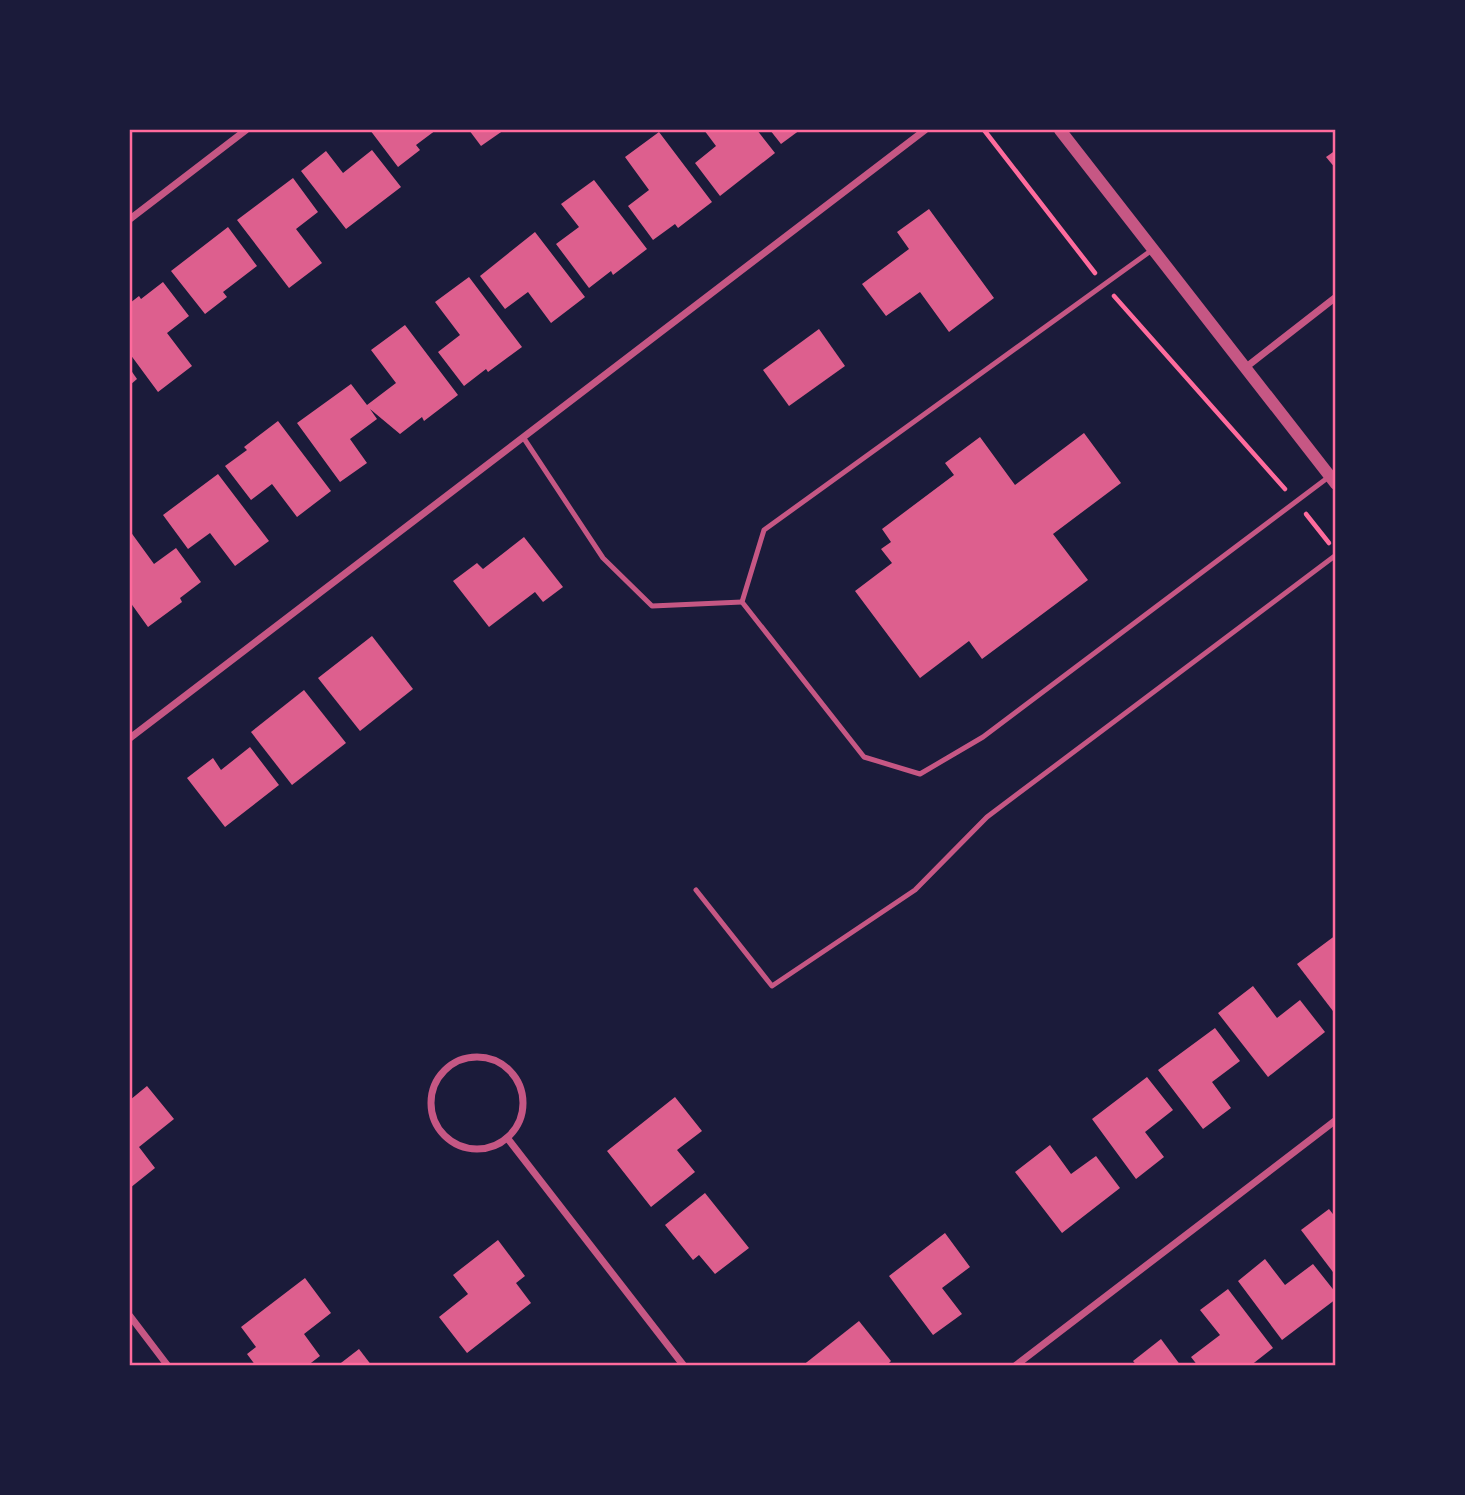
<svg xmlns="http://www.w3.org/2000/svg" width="1465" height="1495" viewBox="0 0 1465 1495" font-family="Lato,sans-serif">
<rect width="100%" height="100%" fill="#1b1b3a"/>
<g fill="#dd5f8e">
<polygon points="370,130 436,130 416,145 420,150 398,167"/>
<polygon points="469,130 504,130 481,146"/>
<polygon points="704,130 757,130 775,153 720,196 695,163 716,146"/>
<polygon points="770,130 800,130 781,144"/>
<polygon points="659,132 712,202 678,228 675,224 653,240 628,206 649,190 625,157"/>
<polygon points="372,150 401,187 346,229 301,171 326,151 343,173"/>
<polygon points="1336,150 1336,169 1326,157"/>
<polygon points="293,178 318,212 296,229 322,263 289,288 237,220"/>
<polygon points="594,180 647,249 613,275 611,271 589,288 556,244 579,227 561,204"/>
<polygon points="929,209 994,298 949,332 920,292 886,316 862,284 909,249 897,232"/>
<polygon points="228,227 257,266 223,292 227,297 205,314 171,271"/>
<polygon points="535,232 585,297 551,323 528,292 505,309 480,276"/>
<polygon points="469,277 522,347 488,372 486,369 464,386 438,352 460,335 435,302"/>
<polygon points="163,282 189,316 167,333 192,366 158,392 130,354 130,303 139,296 141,299"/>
<polygon points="405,325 458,395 424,421 422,417 400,434 370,409 377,419 350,439 367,463 340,482 297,423 351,384 367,405 396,383 371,350"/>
<polygon points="819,329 845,366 789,406 763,370"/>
<polygon points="130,369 137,379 130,385"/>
<polygon points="278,421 331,491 297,517 272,484 251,500 225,466 247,450 244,447"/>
<polygon points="1084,433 1121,483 1053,534 1088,580 982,659 969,641 920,678 855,591 892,563 881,549 891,542 882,529 954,475 945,463 980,437 1015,485"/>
<polygon points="218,474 269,541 235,566 210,533 188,549 163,515"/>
<polygon points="130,531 154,564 176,548 201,582 180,598 182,602 148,627 130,602"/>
<polygon points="524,537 563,587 543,602 535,592 489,627 453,581 477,563 483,569"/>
<polygon points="372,636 413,689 360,731 318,678"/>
<polygon points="304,690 346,743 292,785 251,732"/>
<polygon points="250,747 279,785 225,827 187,778 213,758 221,770"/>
<polygon points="1336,935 1336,1015 1297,964"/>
<polygon points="1253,986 1277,1018 1300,1000 1325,1032 1268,1077 1218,1013"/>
<polygon points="1215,1028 1240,1061 1212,1082 1231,1108 1203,1129 1158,1070"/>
<polygon points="1147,1077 1173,1110 1145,1132 1164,1157 1136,1179 1092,1119"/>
<polygon points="147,1086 174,1119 139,1147 155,1168 130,1188 130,1100"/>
<polygon points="675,1097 702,1131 677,1150 695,1172 651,1207 607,1151"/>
<polygon points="1050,1145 1071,1174 1096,1156 1120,1188 1062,1233 1015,1172"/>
<polygon points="705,1193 749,1248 715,1274 699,1255 693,1260 665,1225"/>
<polygon points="1329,1209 1336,1218 1336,1276 1301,1230"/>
<polygon points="945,1233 970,1267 942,1288 962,1314 933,1335 889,1276"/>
<polygon points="498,1240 525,1276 516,1283 531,1303 467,1353 439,1317 468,1294 453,1275"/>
<polygon points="1265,1259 1285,1285 1313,1264 1336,1293 1336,1299 1282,1340 1238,1281"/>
<polygon points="305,1278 331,1313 304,1334 320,1356 307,1366 256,1366 247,1354 256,1347 241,1327"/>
<polygon points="1228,1289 1273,1348 1250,1366 1198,1366 1191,1357 1220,1335 1200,1310"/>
<polygon points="859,1321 891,1361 886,1366 802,1366"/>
<polygon points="1161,1339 1181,1366 1137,1366 1133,1361"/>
<polygon points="359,1349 372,1366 337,1366"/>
</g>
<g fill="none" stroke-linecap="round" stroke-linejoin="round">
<g stroke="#ff6b9d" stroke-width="4.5">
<polyline points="984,130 1095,273"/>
<polyline points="1114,296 1285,489"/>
<polyline points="1306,514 1329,543"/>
</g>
<g stroke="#c65784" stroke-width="5">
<polyline points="1152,250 764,530 742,602 864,757 920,774 983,737 1330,476"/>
<polyline points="523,437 603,558 652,606 742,602"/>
<polyline points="696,890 772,986 915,890 987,817 1336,555"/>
</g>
<g stroke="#c65784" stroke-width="7">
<polyline points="130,219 246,130"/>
<polyline points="1245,368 1336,297"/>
<polyline points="130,738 925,130"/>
<circle cx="477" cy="1103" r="46"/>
<polyline points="508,1139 684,1366"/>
<polyline points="130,1316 168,1366"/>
<polyline points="1015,1366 1336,1120"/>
</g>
<polyline stroke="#c65784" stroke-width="12" points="1060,130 1336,484"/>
</g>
<rect width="1465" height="1495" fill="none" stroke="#1b1b3a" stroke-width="262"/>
<rect x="131" y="131" width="1203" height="1233" fill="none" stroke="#ff6b9d" stroke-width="2.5"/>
</svg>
